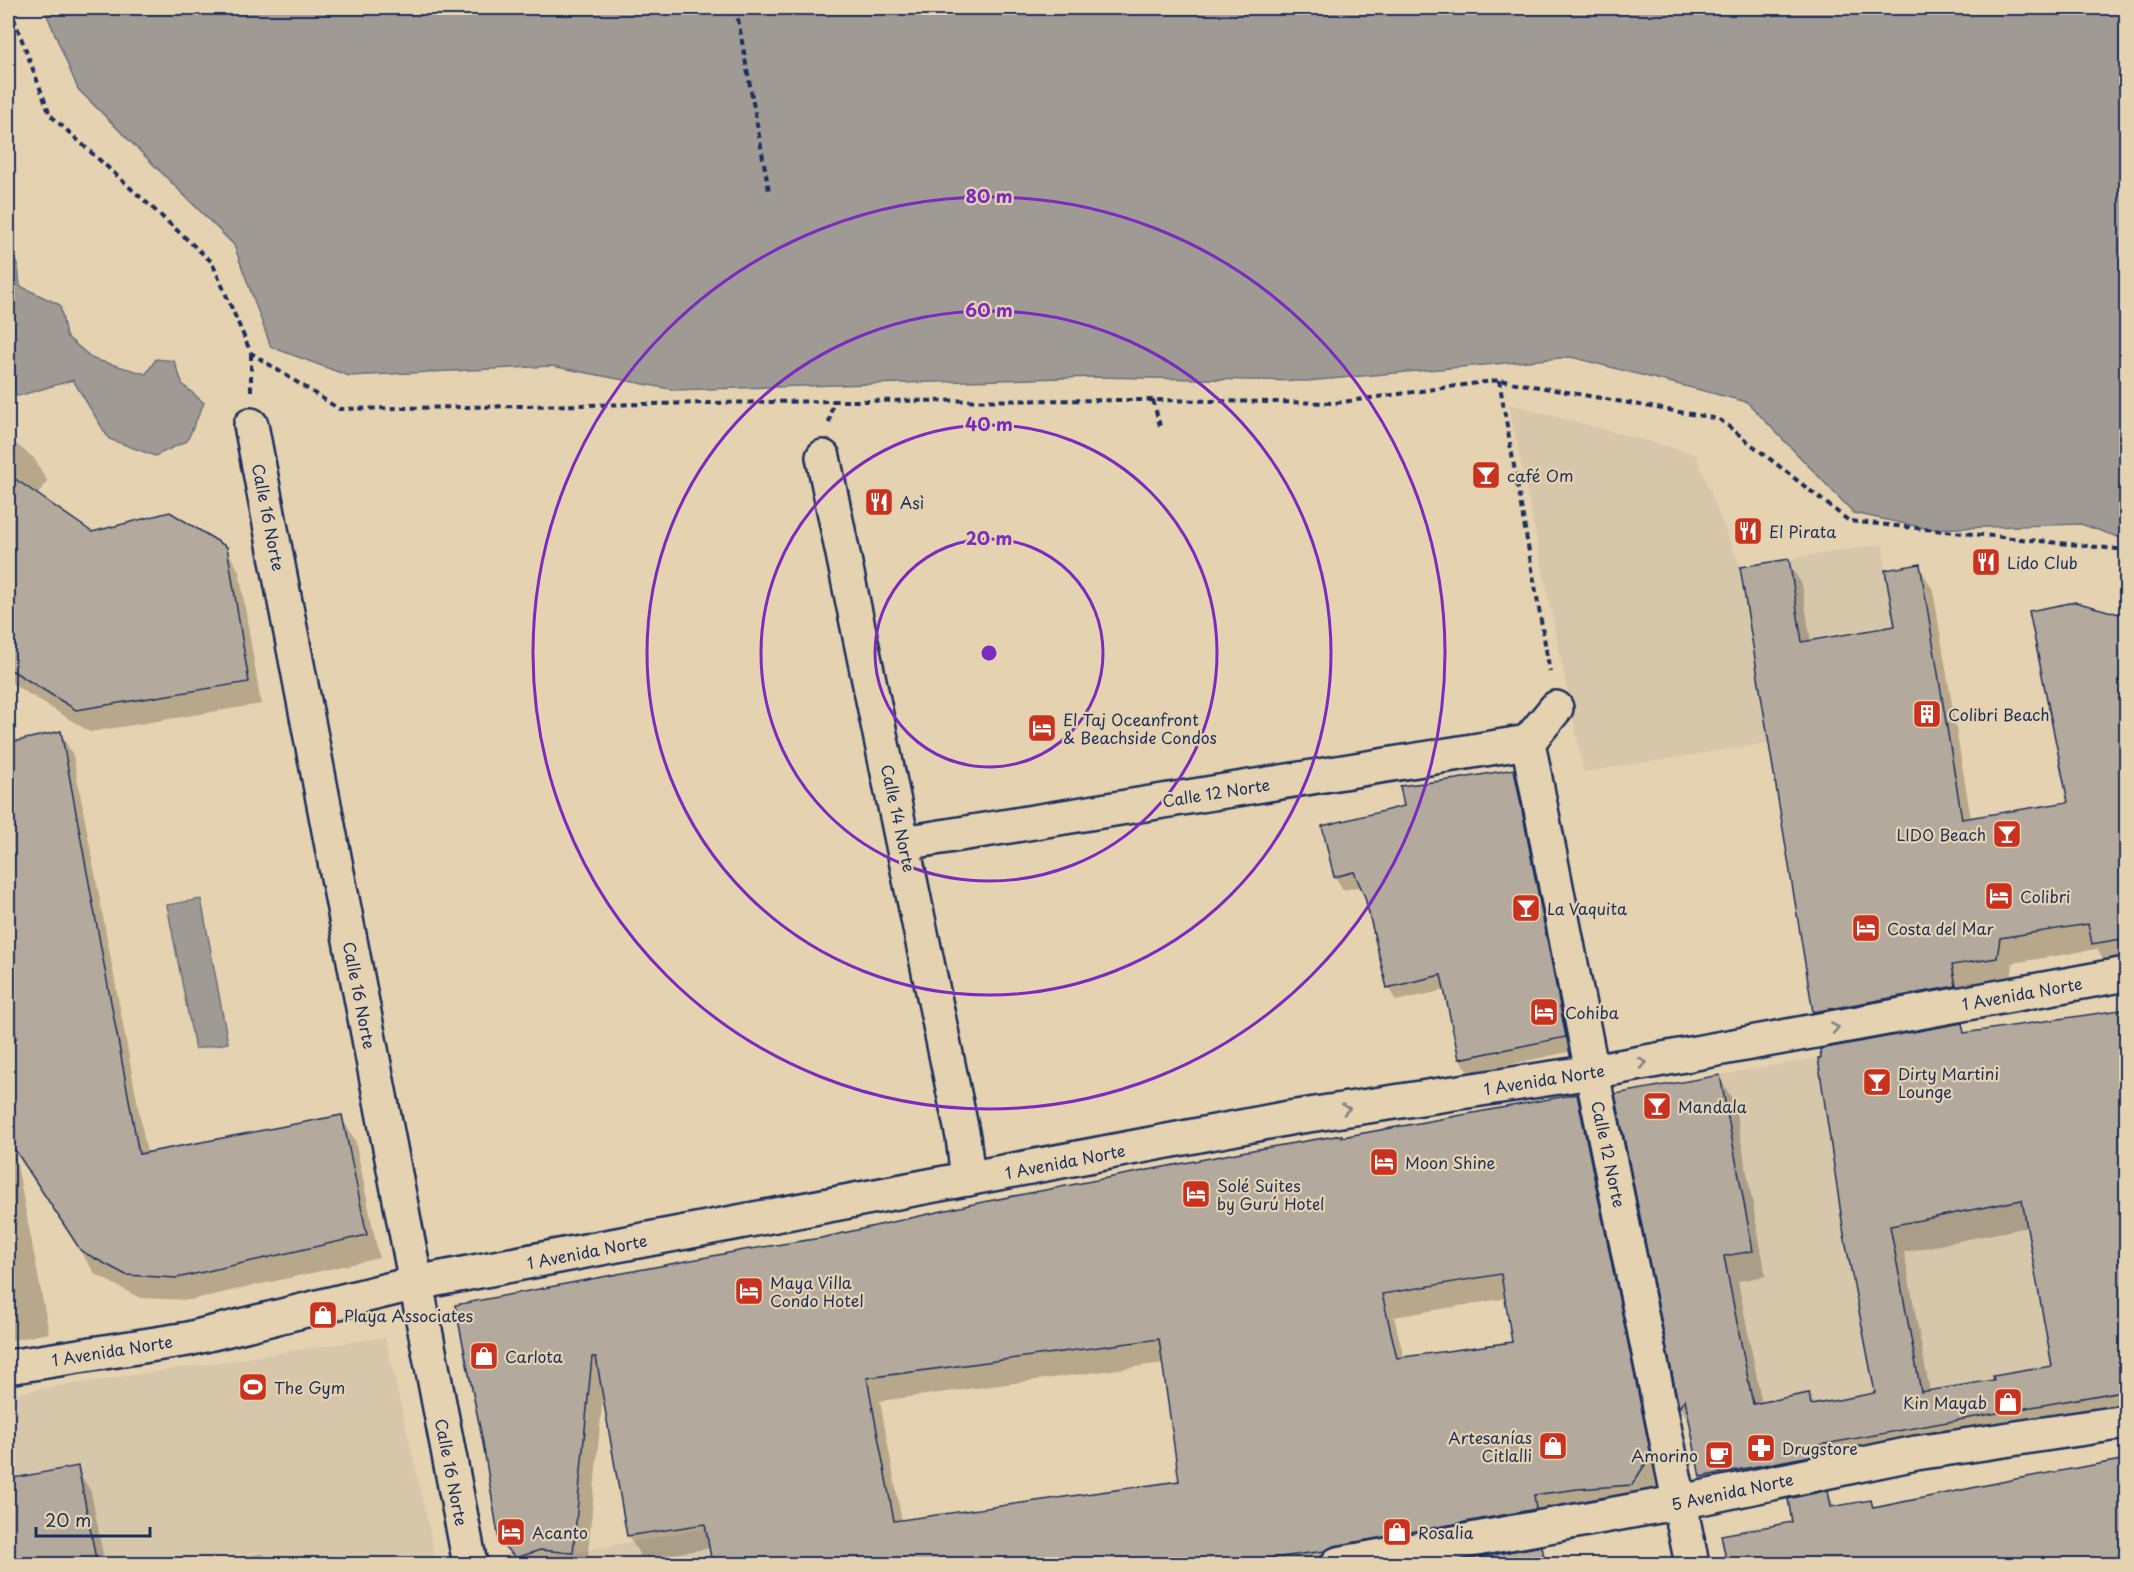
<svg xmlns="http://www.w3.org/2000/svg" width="2134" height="1572" viewBox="0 0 2134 1572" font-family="'Playpen Sans',sans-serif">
<rect width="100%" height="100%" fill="#e5d2b0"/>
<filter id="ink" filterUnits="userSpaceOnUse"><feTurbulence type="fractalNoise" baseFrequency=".0167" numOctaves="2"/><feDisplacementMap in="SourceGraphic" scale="12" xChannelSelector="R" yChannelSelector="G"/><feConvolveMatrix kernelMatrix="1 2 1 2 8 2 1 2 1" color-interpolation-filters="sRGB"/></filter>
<g filter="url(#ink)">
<g fill="#d6c6aa">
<polygon points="1509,404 1695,454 1740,567 1883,544 1885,570 1956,991 1814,1014 1768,743 1584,772"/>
<polygon points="1908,1042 1941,1216 2051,1195 2052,1366 1993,1376 1999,1412 1986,1415 1980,1382 1921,1392 1844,1234 1875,1393 1835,1401 1842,1441 1819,1445 1809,1394 1753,1404 1724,1256 1753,1250 1720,1075"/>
<polygon points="385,1337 428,1523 436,1564 266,1564 263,1551 187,1564 97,1564 78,1466 8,1479 8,1394"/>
<polygon points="706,1528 712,1564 512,1564"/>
</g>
<g fill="#a09a94" stroke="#6b6f7e" stroke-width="1.5">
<polygon points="44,8 2126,8 2126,540 2081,524 1929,529 1854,513 1747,402 1571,357 1307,381 1094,377 675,390 552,366 349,376 271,347 234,245 78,89"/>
<polygon points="8,253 18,265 20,286 60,305 66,336 93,359 146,374 156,359 174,361 183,385 204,403 187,441 155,456 109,439 73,380 18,396 8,389"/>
<polygon points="201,899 228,1043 195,1049 167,905"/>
</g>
<g fill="#0003" fill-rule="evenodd">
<polygon points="8,438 34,458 47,481 37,496 92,534 226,548 239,571 261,704 90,732 8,681"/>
<polygon points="1788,561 1802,585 1811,642 1897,628 1919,566 1933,590 1971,819 2069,803 2126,617 2126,964 2108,968 2097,949 2013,963 2011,982 1829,1036 1815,1012 1741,568"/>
<polygon points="60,732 73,755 147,1154 341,1117 355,1140 379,1258 190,1300 140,1298 95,1274 14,1149 49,1333 8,1341 8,744"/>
<polygon points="1513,771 1521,785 1573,1051 1469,1073 1460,1059 1446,990 1396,1001 1388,987 1362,886 1343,890 1335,876 1406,807 1457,781"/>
<path d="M 2126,1011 L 2126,1419 L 1716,1502 L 1701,1477 L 1692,1426 L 1681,1408 L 1617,1095 L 1719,1077 L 1734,1102 L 1766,1276 L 1738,1281 L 1762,1404 L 1808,1395 L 1815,1406 L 1877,1395 L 1846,1233 L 1961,1025 L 1966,1034 ZM 2028,1227 L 2054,1367 L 1995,1381 L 1930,1392 L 1904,1252 Z"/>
<path d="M 1576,1096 L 1590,1119 L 1663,1480 L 1646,1508 L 1372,1564 L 714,1564 L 711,1548 L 642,1559 L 628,1535 L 603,1395 L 587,1564 L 515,1564 L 501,1540 L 485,1443 L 456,1307 L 822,1239 L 1342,1138 ZM 1507,1298 L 1514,1343 L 1404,1358 L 1394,1317 ZM 1164,1363 L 1181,1482 L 902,1522 L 880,1401 Z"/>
<polygon points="2126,1461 2126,1564 1728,1564 1722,1536 1794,1524 1827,1492 1836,1508 1871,1502 1875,1509"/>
<polygon points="77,1468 91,1492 105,1564 8,1564 8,1481"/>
<polygon points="1541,1548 1549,1562 1559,1560 1562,1564 1449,1564"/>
<polygon points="263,1553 269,1564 196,1564 219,1560"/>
</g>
<g fill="#b3a99c" stroke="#1b2f5e" stroke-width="1.5" fill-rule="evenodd">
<polygon points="8,474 92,532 170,512 227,547 249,682 76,710 8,668"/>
<polygon points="1789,559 1802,642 1895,626 1885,570 1920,564 1962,819 2068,802 2029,611 2075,602 2127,616 2127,938 2092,944 2088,924 2000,938 1997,958 1952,965 1956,986 1813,1012 1740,567"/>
<polygon points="61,731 139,1154 342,1115 367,1235 177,1278 126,1275 81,1251 8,1139 8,1040 16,1039 8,990 8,743"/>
<polygon points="1514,769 1566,1037 1459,1059 1441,975 1387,988 1365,897 1354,872 1334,877 1322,826 1404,806 1400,786 1457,779"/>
<path d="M 2127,1009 L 2127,1390 L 1819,1445 L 1821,1454 L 1700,1477 L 1685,1399 L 1679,1408 L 1615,1094 L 1720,1075 L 1753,1251 L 1724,1256 L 1753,1404 L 1809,1393 L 1811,1405 L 1875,1393 L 1844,1234 L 1818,1058 L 1821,1058 L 1820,1049 L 1962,1023 L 1964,1033 ZM 2022,1200 L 2052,1366 L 1993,1376 L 1994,1380 L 1921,1392 L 1890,1226 Z"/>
<path d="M 1577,1094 L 1651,1455 L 1632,1485 L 1578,1489 L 1534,1495 L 1536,1509 L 1335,1546 L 1325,1551 L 1226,1564 L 712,1564 L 705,1524 L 627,1536 L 596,1357 L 592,1357 L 573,1553 L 540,1550 L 516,1558 L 499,1541 L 483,1443 L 455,1305 L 744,1250 L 821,1238 L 978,1203 L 1241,1152 L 1342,1135 L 1342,1137 ZM 1501,1274 L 1512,1342 L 1397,1358 L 1382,1294 ZM 1159,1339 L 1179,1481 L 894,1521 L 867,1378 Z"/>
<polygon points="2127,1459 2127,1564 1727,1564 1721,1535 1792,1522 1788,1499 1828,1490 1831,1507 1871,1500 1873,1508 2021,1478"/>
<polygon points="78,1466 97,1564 8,1564 8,1479"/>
<polygon points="1542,1546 1545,1564 1441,1564"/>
</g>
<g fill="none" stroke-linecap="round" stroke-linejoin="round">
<g stroke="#1b2f5e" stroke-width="38">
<g id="street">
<polyline points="251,425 470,1564"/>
<polyline points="823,457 963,1137 968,1179"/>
<polyline points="1556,708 1528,742 1596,1093 1692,1564"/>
<polyline points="904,843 1528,742"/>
<polyline points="8,1367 188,1339 416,1283 1289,1118 1592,1072 2126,974"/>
<polyline points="1338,1564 1681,1502 1916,1453 2126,1422"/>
</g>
</g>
<g stroke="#1b2f5e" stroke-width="4" stroke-dasharray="6 4.5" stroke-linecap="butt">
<polyline points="10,8 50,115 212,262 251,353 339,409 833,401 1153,400 1335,403 1499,380 1719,419 1849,521 2126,550"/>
<polyline points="736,8 769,191"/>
<polyline points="251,354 251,391"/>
<polyline points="1499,380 1550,672"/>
<polyline points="1153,400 1160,426"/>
<polyline points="829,423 833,401"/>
</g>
<use href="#street" stroke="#e5d2b0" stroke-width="33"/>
</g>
<defs><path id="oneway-chevron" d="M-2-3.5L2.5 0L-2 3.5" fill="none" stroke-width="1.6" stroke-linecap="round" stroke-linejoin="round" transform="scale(1.5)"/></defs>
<g stroke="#808087">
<use href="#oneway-chevron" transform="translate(1835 1028) rotate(-10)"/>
<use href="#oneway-chevron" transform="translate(1643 1063) rotate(-10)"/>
<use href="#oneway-chevron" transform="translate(1346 1109) rotate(-9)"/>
</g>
</g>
<g fill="none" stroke="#7b2cbf" stroke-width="3">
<circle cx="989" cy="653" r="114"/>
<circle cx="989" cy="653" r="228"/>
<circle cx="989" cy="653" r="342"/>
<circle cx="989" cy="653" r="456"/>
</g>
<defs>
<g id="bar-square" transform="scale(1.5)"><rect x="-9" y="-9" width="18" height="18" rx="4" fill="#c8321e" stroke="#e5d2b0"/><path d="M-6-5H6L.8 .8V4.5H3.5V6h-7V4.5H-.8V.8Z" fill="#fff"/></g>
<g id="restaurant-square" transform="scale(1.5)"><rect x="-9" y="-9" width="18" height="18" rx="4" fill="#c8321e" stroke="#e5d2b0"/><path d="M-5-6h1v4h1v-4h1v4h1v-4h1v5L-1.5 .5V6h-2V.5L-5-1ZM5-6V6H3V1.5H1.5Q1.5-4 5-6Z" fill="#fff"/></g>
<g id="building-square" transform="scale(1.5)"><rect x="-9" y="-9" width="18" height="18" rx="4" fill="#c8321e" stroke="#e5d2b0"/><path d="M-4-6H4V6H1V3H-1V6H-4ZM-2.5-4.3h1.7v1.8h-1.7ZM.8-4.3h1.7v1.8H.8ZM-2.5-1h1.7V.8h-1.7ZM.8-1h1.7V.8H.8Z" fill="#fff"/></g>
<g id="hotel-square" transform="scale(1.5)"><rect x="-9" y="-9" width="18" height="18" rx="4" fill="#c8321e" stroke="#e5d2b0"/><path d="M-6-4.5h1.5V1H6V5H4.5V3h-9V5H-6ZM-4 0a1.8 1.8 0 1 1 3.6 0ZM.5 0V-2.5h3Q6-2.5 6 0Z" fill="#fff"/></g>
<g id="shop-square" transform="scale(1.5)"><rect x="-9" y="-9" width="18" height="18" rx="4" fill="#c8321e" stroke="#e5d2b0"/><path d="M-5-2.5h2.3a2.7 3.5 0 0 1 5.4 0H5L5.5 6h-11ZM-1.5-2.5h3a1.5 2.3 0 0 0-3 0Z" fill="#fff"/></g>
<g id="stadium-square" transform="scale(1.5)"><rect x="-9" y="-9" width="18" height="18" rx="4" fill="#c8321e" stroke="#e5d2b0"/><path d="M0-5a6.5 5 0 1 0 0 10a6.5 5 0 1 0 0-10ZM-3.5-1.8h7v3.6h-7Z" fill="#fff"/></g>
<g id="pharmacy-square" transform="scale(1.5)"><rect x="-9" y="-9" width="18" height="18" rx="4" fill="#c8321e" stroke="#e5d2b0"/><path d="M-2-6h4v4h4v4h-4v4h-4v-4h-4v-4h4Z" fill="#fff"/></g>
<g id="cafe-square" transform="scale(1.5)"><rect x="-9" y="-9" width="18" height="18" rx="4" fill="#c8321e" stroke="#e5d2b0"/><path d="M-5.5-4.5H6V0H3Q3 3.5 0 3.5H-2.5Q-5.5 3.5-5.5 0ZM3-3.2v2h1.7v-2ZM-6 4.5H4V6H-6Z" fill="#fff"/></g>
</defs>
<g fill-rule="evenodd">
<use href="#bar-square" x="1486" y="475"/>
<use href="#restaurant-square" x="879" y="502"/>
<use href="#restaurant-square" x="1748" y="531"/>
<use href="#restaurant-square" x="1986" y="562"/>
<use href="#building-square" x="1927" y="714"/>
<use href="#hotel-square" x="1042" y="728"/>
<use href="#bar-square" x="2007" y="834"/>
<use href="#hotel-square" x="1999" y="896"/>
<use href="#bar-square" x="1526" y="908"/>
<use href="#hotel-square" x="1866" y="928"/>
<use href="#hotel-square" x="1544" y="1012"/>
<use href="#bar-square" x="1877" y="1082"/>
<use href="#bar-square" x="1657" y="1106"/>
<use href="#hotel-square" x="1384" y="1162"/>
<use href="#hotel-square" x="1196" y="1194"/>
<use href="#hotel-square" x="749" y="1291"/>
<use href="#shop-square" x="323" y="1315"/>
<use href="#shop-square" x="484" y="1356"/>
<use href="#stadium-square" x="253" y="1387"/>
<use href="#shop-square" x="2008" y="1402"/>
<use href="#shop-square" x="1553" y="1446"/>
<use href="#pharmacy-square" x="1761" y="1448"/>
<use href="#cafe-square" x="1719" y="1455"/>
<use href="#hotel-square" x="511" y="1532"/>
<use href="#shop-square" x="1397" y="1532"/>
</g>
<g text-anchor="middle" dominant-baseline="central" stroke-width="4.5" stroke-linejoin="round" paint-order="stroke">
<g font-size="16" fill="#1b2f5e" stroke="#e5d2b0" text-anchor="start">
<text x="1507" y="475">café Om</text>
<text x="900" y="502">Asì</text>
<text x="1769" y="531">El Pirata</text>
<text x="2007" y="562">Lido Club</text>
<text x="1948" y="714">Colibri Beach</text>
<text x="1063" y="719">El Taj Oceanfront<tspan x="1063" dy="18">&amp; Beachside Condos</tspan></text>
<text x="1986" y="834" text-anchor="end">LIDO Beach</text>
<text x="2020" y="896">Colibri</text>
<text x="1547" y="908">La Vaquita</text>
<text x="1887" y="928">Costa del Mar</text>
<text x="1565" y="1012">Cohiba</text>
<text x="1898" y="1073">Dirty Martini<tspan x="1898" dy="18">Lounge</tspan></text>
<text x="1678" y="1106">Mandala</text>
<text x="1405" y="1162">Moon Shine</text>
<text x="1217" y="1185">Solé Suites<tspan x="1217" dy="18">by Gurú Hotel</tspan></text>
<text x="770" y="1282">Maya Villa<tspan x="770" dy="18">Condo Hotel</tspan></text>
<text x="344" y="1315">Playa Associates</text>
<text x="505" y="1356">Carlota</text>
<text x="274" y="1387">The Gym</text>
<text x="1987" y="1402" text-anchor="end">Kin Mayab</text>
<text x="1532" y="1437" text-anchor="end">Artesanías<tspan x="1532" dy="18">Citlalli</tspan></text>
<text x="1782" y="1448">Drugstore</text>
<text x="1698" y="1455" text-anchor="end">Amorino</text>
<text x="532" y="1532">Acanto</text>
<text x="1418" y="1532">Rosalia</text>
</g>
<g font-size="16" fill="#1b2f5e" stroke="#e5d2b0">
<text transform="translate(269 517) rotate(79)">Calle 16 Norte</text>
<text transform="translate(1216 792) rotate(-9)">Calle 12 Norte</text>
<text transform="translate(899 818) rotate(78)">Calle 14 Norte</text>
<text transform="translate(2022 993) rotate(-10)">1 Avenida Norte</text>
<text transform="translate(360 995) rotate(79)">Calle 16 Norte</text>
<text transform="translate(1544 1079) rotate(-9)">1 Avenida Norte</text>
<text transform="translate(1609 1154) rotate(78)">Calle 12 Norte</text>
<text transform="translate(1065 1161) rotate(-11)">1 Avenida Norte</text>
<text transform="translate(587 1251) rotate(-11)">1 Avenida Norte</text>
<text transform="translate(112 1350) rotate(-9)">1 Avenida Norte</text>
<text transform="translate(452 1472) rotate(79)">Calle 16 Norte</text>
<text transform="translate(1732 1491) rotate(-12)">5 Avenida Norte</text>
</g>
</g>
<circle cx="989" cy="653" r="9" fill="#7b2cbf" stroke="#e5d2b0" stroke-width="3"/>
<g font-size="18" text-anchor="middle" font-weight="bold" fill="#7b2cbf" stroke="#e5d2b0" stroke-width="4.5" stroke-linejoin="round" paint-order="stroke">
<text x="989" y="203">80 m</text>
<text x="989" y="317">60 m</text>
<text x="989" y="431">40 m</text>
<text x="989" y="545">20 m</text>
</g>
<rect width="2134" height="1572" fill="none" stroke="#e5d2b0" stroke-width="30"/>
<rect x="15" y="15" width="2104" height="1542" fill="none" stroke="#1b2f5e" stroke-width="2" filter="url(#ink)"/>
<path d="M36 1527v9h114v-9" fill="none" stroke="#1b2f5e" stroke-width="3"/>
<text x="45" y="1527" font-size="18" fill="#1b2f5e" stroke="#e5d2b0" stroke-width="4.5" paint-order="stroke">20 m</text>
</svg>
